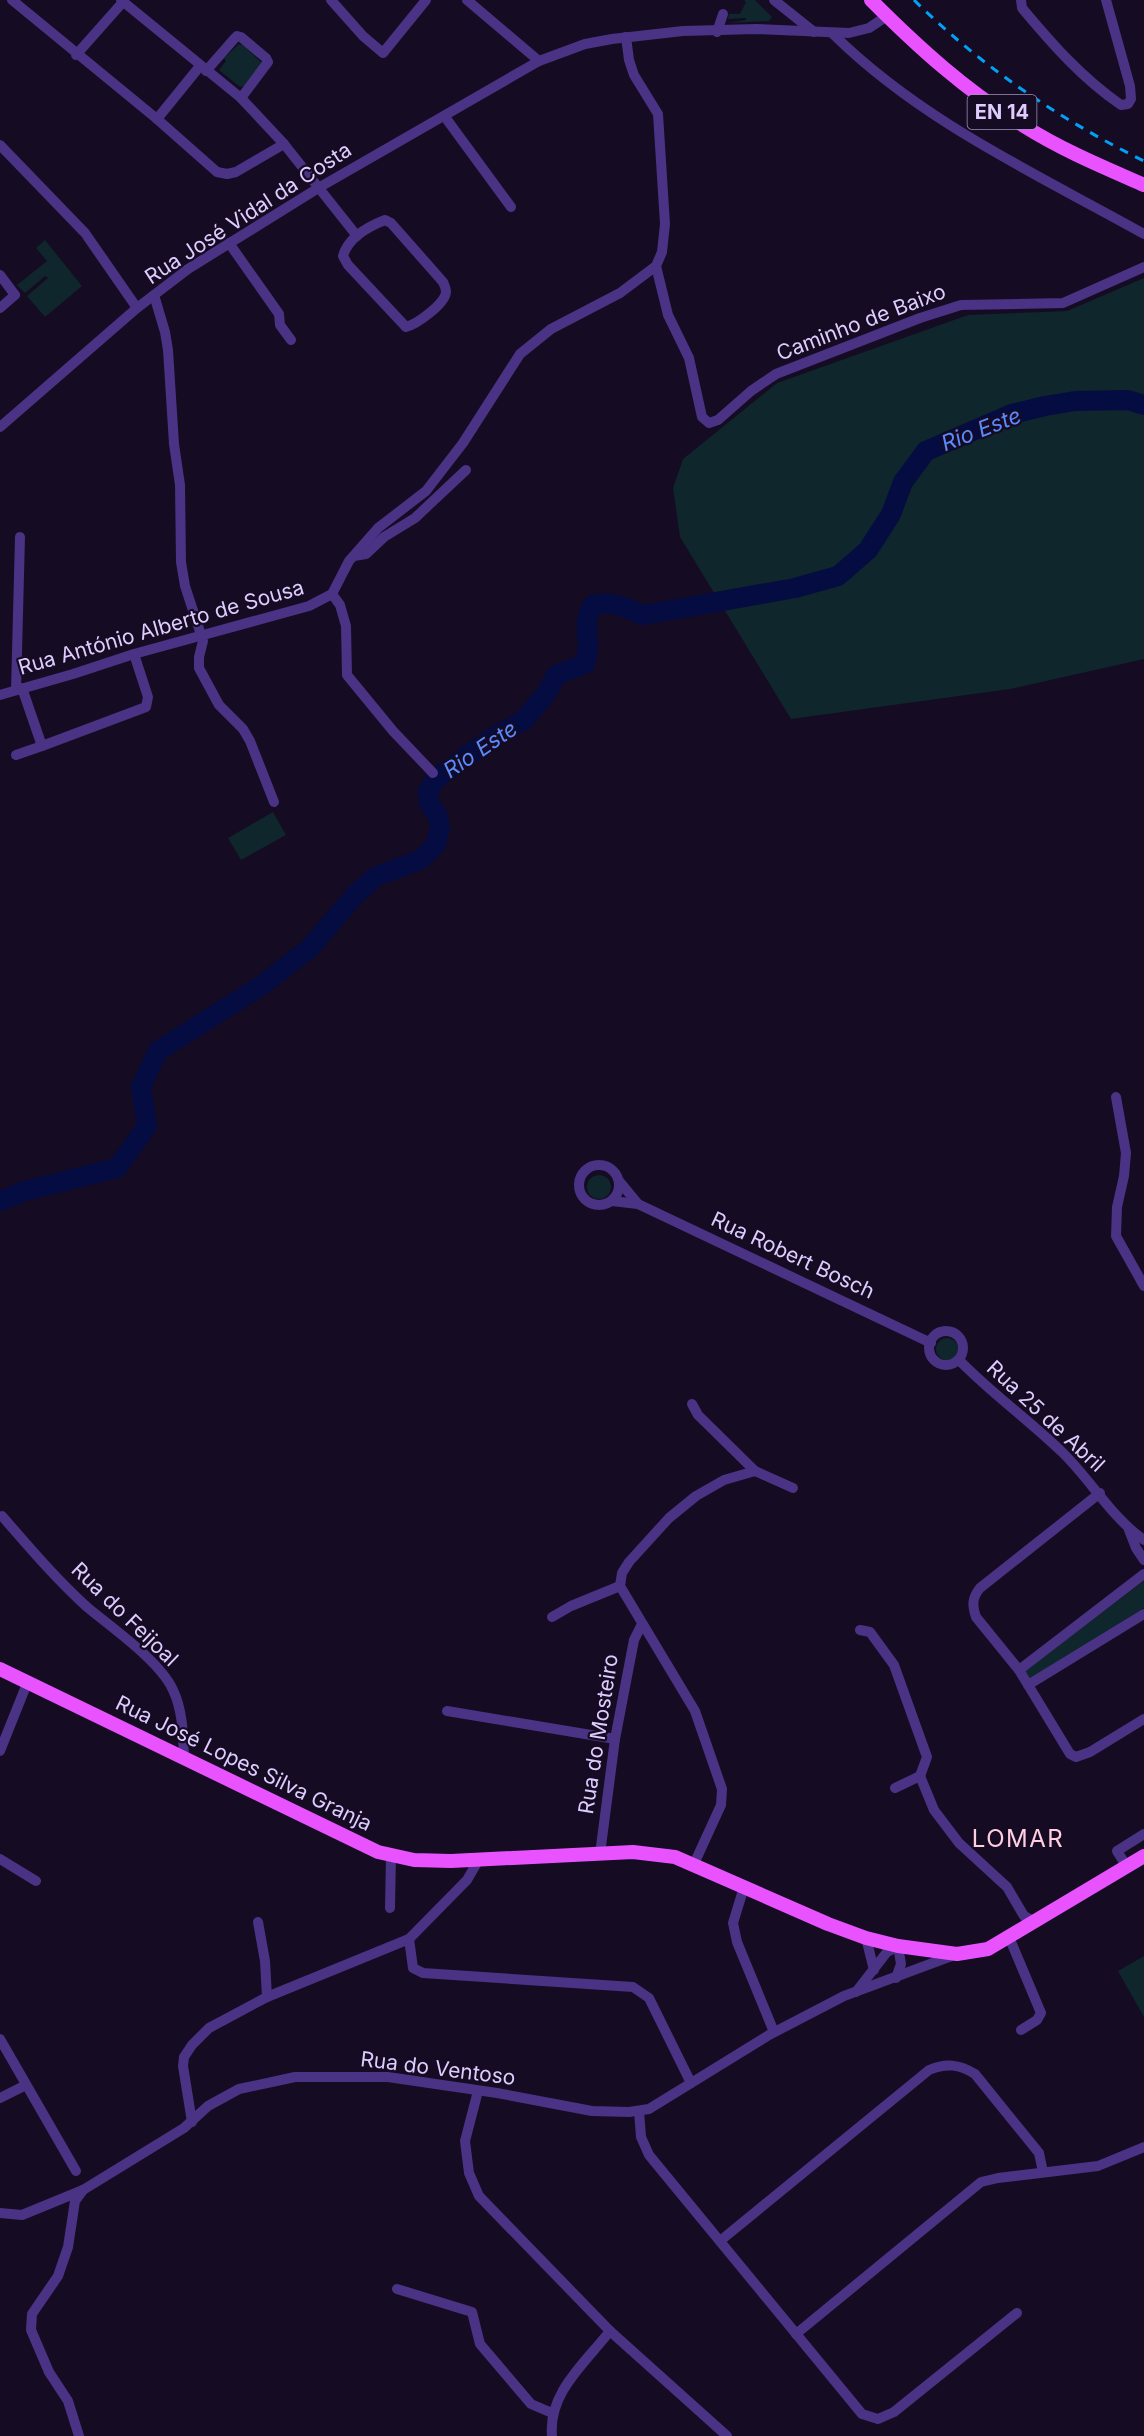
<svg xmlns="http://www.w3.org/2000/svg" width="1144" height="2436" viewBox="0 0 1144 2436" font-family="Inter,sans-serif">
<rect width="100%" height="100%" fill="#150b22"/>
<g fill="#0e262c">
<polygon points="744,0 755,0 772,17 769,21 728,23 746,20 746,18 728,19 729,14 740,14 746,2"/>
<polygon points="239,44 243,45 262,63 244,86 240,87 219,70 226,61 224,58"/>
<polygon points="45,240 82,286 45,317 27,296 48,278 45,276 25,293 17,285 47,261 36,248"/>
<polygon points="1144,278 1144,659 1010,689 791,719 680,537 673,488 683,459 777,383 968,315 1067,311"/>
<polygon points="273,812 286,835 241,860 228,838"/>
<circle cx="599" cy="1187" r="12"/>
<circle cx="947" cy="1349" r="11"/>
<polygon points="1144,1581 1144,1608 1030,1679 1024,1671"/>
<polygon points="1144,1956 1144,2017 1118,1971"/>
</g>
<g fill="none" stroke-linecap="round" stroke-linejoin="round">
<path stroke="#050c41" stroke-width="20" d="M 0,1201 L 25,1191 L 117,1168 L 147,1126 L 141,1087 L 158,1051 L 259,987 L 309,949 L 355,895 L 375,877 L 422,859 L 436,844 L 440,827 L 437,814 L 429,803 L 428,791 L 435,780 L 487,741 L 524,720 L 548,691 L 556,675 L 585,664 C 586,658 588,650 588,644 C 587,628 584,619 593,605 C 611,600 627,608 643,615 L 795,588 L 838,576 L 868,550 L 891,514 L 903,482 L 926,451 L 1012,414 L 1045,406 L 1075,401 L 1128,400 L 1144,405"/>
<g stroke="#4a3284" stroke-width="10">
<polyline points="12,0 157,119 217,172 227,174 236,172 284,144"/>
<polyline points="121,0 241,98 284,144 357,236"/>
<polyline points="331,0 363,36 383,53 426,0"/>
<polyline points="467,0 539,61"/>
<polyline points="774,0 814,32"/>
<path d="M 1021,0 L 1022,8 C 1052,44 1082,78 1121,105 L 1128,104 L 1131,99 L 1130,86 L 1106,0"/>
<polyline points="717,32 723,14"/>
<path d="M 833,34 C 922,122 1037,174 1144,234"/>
<polyline points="76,55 123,2"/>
<polyline points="206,71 234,39 237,36 241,37 266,58 268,62 241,98"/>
<polyline points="445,117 511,207"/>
<polyline points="157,119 200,66"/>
<polyline points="0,145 85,233 137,308"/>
<path d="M 385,220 L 391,223 L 443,282 C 444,284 446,290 446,292 C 445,304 417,324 406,327 L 348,265 L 343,256 C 348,238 367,227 385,220 Z"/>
<polyline points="229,243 279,314 280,325 291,340"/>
<polyline points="656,266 668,315 689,358 702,417 709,423 718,420 751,391 776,374 920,318 961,305 1063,303 1144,267"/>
<polyline points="0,275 15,295 0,308"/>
<polyline points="154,295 165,332 168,350 174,444 180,485 181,562 185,586 203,641 199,657 199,668 219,705 243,729 250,741 274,802"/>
<polyline points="0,427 137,308 188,269 320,187 539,61 585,44 612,39 683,31 757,29 849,33 869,28 887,16"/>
<polyline points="354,556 366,554 384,537 415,518 466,470"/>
<polyline points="332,594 340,605 346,626 347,675 393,731 433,773"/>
<polyline points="16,690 20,537"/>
<polyline points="0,695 73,674 134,654 309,606 332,594 349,561 378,528 426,491 463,443 520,354 551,329 620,293 656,266 662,252 665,224 658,114 634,75 629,60 626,37"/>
<polyline points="42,746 146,707 148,697 134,654"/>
<polyline points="16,755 42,746 22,688"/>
<polyline points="1116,1097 1126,1153 1124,1176 1117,1207 1116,1236 1144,1286"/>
<circle cx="599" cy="1185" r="20"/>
<polyline points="619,1181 638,1204"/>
<polyline points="612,1201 638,1204 931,1343"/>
<circle cx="946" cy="1348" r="17"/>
<path d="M 959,1360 C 991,1393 1029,1420 1062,1452 C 1091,1480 1111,1517 1144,1540"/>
<polyline points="692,1404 698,1415 755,1471"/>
<path d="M 1100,1493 L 980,1588 C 972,1598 972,1605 976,1617 L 1019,1670 L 1070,1754 L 1076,1757 L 1090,1752 L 1144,1719"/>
<path d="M 2,1516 C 29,1547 56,1579 87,1607 C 112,1628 160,1661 173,1690 C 183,1711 183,1735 184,1758"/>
<polyline points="1129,1530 1136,1548 1144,1560"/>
<polyline points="620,1586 695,1711 722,1789 721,1805 694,1864"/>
<polyline points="620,1586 622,1573 629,1562 669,1518 696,1496 724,1480 755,1471 793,1488"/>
<polyline points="552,1617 571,1606 620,1586"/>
<polyline points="860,1630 870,1632 894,1665 927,1757 920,1776"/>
<polyline points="1019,1670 1144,1574"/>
<polyline points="1028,1685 1144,1614"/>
<polyline points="447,1711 615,1739"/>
<polyline points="0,1751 28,1681"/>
<polyline points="895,1788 920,1776 934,1810 959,1843 1007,1887 1024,1916 1035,1922"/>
<polyline points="600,1854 615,1739 634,1640 642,1624"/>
<polyline points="0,1859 36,1881"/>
<polyline points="1127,1867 1117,1851 1144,1834"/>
<polyline points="744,1887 733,1923 737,1942 774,2032"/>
<polyline points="390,1908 391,1855"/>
<polyline points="258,1922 265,1961 267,1997"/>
<polyline points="1009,1937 1041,2013 1037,2020 1021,2030"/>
<polyline points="866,1938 874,1970"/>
<polyline points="409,1939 413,1968 423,1973 633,1987 649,1998 691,2083"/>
<polyline points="856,1992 887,1952 898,1946 901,1964 896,1978"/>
<polyline points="0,2039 76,2171"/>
<polyline points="478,2091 465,2141 469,2173 479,2196 610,2331 727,2436"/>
<polyline points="0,2098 26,2085"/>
<polyline points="639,2111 641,2137 649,2155 862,2414 878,2419 894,2412 1017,2313"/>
<polyline points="192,2122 183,2066 184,2057 192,2045 209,2028 267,1997 409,1939 467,1880 478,1861"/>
<polyline points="0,2213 22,2215 83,2190 184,2128 208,2106 239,2089 295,2077 388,2077 497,2093 592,2111 629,2112 649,2109 769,2035 844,1996 957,1954"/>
<path d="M 720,2241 L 929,2070 C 946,2063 959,2064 975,2074 L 1039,2153 L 1043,2172"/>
<polyline points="397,2289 472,2312 480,2344 531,2404 552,2413"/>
<polyline points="796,2334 981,2182 998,2178 1098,2166 1144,2147"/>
<polyline points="79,2436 68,2401 49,2372 31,2330 32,2314 58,2276 68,2247 75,2201 83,2190"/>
<path d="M 552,2436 C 548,2393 585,2363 610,2331"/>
</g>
<g stroke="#e953ff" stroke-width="14">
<path d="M 871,0 C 918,47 966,91 1024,126 C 1062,150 1103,167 1144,185"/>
<polyline points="0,1669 378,1852 414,1860 451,1861 633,1852 675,1857 828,1924 866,1938 898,1946 957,1954 988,1949 1144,1856"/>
</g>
<path stroke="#00a1f7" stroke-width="3" stroke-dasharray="9 8" stroke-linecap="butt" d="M 914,0 C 982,67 1059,119 1144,161"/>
</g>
<g text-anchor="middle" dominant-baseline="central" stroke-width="4.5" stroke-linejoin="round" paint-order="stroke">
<rect fill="#150b22" stroke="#a292bd" stroke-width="1.5" x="967.5" y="95" width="69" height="34" rx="4.5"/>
<g font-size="20" font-weight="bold" fill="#deccff">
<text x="1002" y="112">EN 14</text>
</g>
<g font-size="21" fill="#deccff" stroke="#150b22">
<text transform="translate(248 213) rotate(-33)">Rua José Vidal da Costa</text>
<text transform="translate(861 322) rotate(-21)">Caminho de Baixo</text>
<text transform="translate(161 627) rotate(-16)">Rua António Alberto de Sousa</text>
<text transform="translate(793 1255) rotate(25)">Rua Robert Bosch</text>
<text transform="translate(1046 1416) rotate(43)">Rua 25 de Abril</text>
<text transform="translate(125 1614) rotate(44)">Rua do Feijoal</text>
<text transform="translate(598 1734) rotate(-81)">Rua do Mosteiro</text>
<text transform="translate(244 1763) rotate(26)">Rua José Lopes Silva Granja</text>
<text transform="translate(438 2068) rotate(7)">Rua do Ventoso</text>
</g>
<g font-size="22" font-style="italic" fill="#5a8aff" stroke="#150b22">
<text transform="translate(981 429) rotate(-21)">Rio Este</text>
<text transform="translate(480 749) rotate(-34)">Rio Este</text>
</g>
<g font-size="24" letter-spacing="1.5" fill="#ffcee1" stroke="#150b22">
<text x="1018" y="1838">LOMAR</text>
</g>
</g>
</svg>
